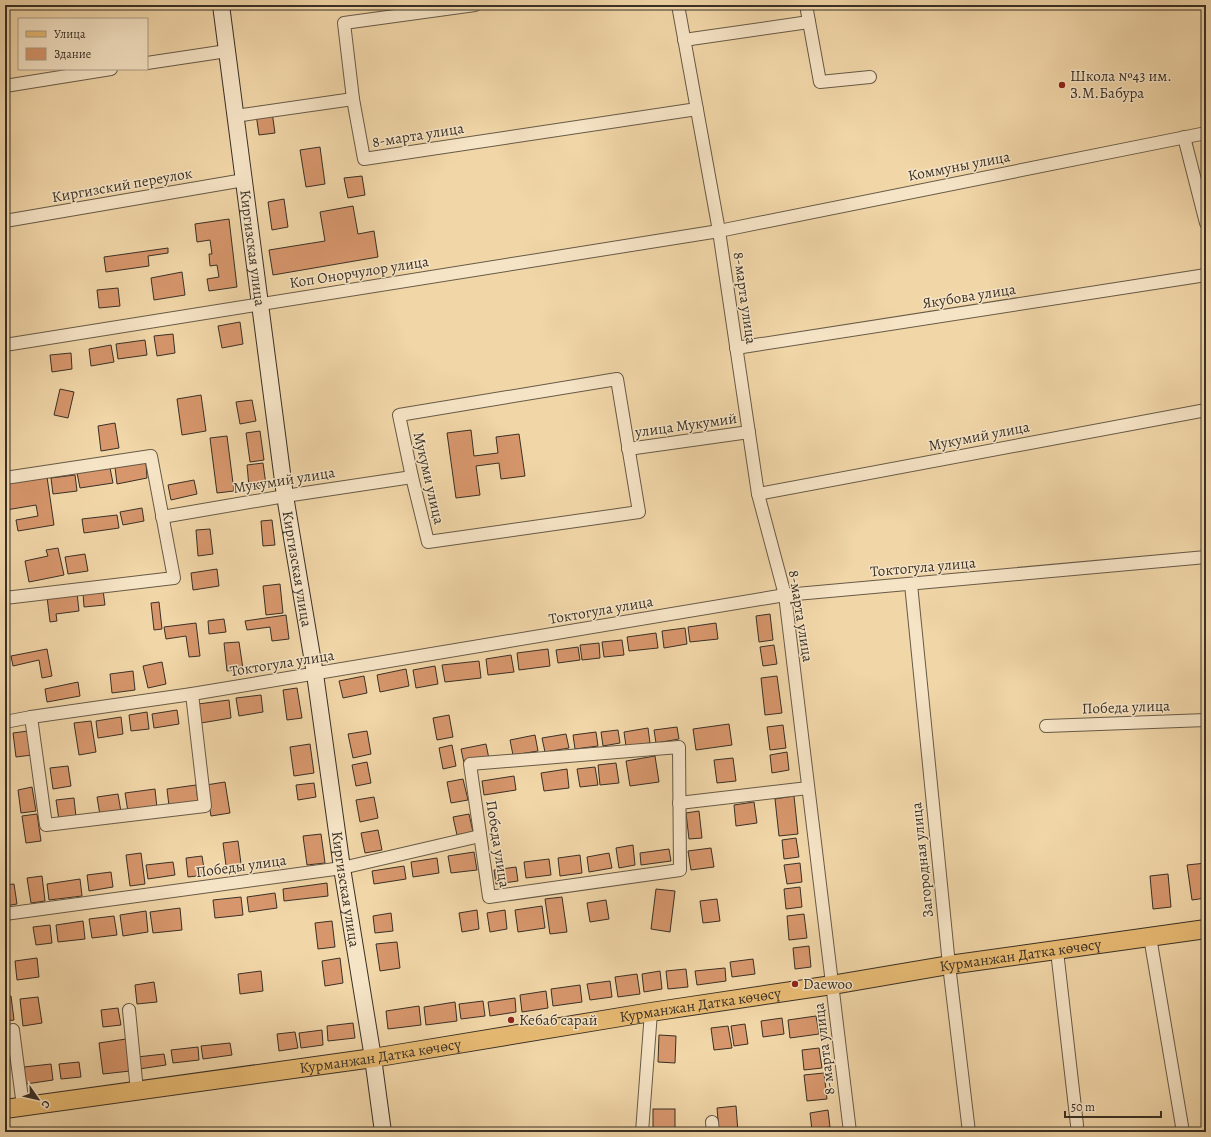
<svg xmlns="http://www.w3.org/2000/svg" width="1211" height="1137" viewBox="0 0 1211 1137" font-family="Alegreya,serif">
<rect width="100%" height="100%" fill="#f1d6a8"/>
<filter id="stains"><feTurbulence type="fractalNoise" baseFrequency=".005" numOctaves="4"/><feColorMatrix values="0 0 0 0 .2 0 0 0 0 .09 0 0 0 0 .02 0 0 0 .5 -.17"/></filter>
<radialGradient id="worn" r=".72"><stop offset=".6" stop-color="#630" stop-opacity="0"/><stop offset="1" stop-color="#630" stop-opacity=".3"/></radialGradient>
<g fill="#d7966c" stroke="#393025">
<polygon points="271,105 275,133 259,135 255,107"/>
<polygon points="320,147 325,184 306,187 300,150"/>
<polygon points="362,176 365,195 348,198 344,178"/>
<polygon points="284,199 288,227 272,230 268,202"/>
<polygon points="353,206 358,234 374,231 378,257 273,275 269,250 325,241 320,212"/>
<polygon points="229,219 237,287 209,291 207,279 219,277 217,265 210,266 209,254 212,254 210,240 197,242 195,224"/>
<polygon points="168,248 168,253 148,256 149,266 106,272 104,257"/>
<polygon points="182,272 185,295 154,300 151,278"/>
<polygon points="118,288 120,306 99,308 97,290"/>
<polygon points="240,322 243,344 222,348 218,326"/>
<polygon points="173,334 175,353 157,356 154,336"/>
<polygon points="145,340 147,355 118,359 116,344"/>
<polygon points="111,345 114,362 91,366 89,349"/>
<polygon points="71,353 72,369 52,372 50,355"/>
<polygon points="60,389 74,392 68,418 54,415"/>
<polygon points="201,395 206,431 182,435 177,399"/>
<polygon points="252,400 256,421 240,424 236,402"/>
<polygon points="115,423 119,448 101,451 98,426"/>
<polygon points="471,430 474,456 498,453 496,437 519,434 525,476 501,479 499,463 476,466 480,495 456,498 447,433"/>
<polygon points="260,431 264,460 250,462 246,433"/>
<polygon points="227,436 234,491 217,493 210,438"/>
<polygon points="146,463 147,478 117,484 115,467"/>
<polygon points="263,463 266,485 249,487 247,465"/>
<polygon points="110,468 113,483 80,488 77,473"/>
<polygon points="75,475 77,491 53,494 51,478"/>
<polygon points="47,477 54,525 18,531 16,520 38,516 36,505 6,510 5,483"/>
<polygon points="194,480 197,494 171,500 168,485"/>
<polygon points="142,508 144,521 123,525 120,512"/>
<polygon points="117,515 119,528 84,533 82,519"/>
<polygon points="272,520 275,545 263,546 261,521"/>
<polygon points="210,529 213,554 198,556 196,530"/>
<polygon points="58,548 64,575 29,582 25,561 48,556 46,550"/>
<polygon points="85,554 88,571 68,574 65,557"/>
<polygon points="217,569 219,586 193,590 191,573"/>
<polygon points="280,584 283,613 266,615 263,586"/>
<polygon points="103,590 105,605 84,607 83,593"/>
<polygon points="77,593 79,611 56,614 57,621 50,622 47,597"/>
<polygon points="159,602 162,629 154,630 151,603"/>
<polygon points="770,614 773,640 759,642 756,616"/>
<polygon points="286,615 289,639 272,641 270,627 247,630 245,621"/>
<polygon points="224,619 226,632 209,634 208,621"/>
<polygon points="196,623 200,656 189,657 186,636 166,639 164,627"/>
<polygon points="716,623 718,639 690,642 688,627"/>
<polygon points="685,628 687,644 664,648 662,631"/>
<polygon points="656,633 658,648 629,651 627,637"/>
<polygon points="622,640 624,655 604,657 602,642"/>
<polygon points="239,642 243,669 227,671 224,643"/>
<polygon points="599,643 600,658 582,660 580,645"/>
<polygon points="774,645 777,664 763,666 760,647"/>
<polygon points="578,647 580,660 558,663 556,650"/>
<polygon points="47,649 52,676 42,678 39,660 13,666 11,656"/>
<polygon points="548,649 550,666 519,670 517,653"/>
<polygon points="511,655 514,672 488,675 486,659"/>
<polygon points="479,661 481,678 445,682 442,665"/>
<polygon points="162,662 166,684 148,688 143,666"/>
<polygon points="435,666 438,684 416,688 413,670"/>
<polygon points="406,669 409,686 380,692 377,675"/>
<polygon points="133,671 135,690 112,693 110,674"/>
<polygon points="364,676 367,693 343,698 339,681"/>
<polygon points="777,676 782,713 765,715 761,678"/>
<polygon points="78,682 80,696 47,702 45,689"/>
<polygon points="297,688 302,718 287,720 283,690"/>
<polygon points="261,695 263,712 239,716 236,698"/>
<polygon points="229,700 231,718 201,723 198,704"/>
<polygon points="177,710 179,724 154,728 152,714"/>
<polygon points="147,712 149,729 131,731 129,715"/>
<polygon points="449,715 453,737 437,740 433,718"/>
<polygon points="121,717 123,734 98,738 96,721"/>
<polygon points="91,721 96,752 79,755 74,723"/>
<polygon points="729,724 732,745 696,750 693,729"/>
<polygon points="783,725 786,748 770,750 767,727"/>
<polygon points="677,727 679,739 656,743 654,730"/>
<polygon points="648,728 650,743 626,746 624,732"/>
<polygon points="618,730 620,743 603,746 601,732"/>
<polygon points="28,731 32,755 16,757 13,733"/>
<polygon points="367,731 371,754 353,758 348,734"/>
<polygon points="596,732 598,746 575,749 573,735"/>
<polygon points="566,734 569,748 545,752 542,738"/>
<polygon points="535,735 538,751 513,755 510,740"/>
<polygon points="310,744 314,773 294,776 290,747"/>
<polygon points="486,744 489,759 464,763 461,749"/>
<polygon points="452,745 456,766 443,769 439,748"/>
<polygon points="787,752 789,770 772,773 770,755"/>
<polygon points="655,756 659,782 630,786 626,761"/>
<polygon points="733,758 736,781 717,783 714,760"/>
<polygon points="367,762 371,783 356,786 352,765"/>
<polygon points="616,763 619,783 600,785 598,765"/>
<polygon points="68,766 71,786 53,789 50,768"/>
<polygon points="595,767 598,785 580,787 577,769"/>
<polygon points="567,769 569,788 544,791 541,773"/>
<polygon points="514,776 516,790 484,795 482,781"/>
<polygon points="463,779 468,800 451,803 447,782"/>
<polygon points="225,782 230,813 211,816 206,785"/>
<polygon points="314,783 316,797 298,800 296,785"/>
<polygon points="196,785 198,802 169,806 167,789"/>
<polygon points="32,787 36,811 21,813 18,790"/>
<polygon points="155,789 157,808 128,812 125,793"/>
<polygon points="118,794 121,812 100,815 97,797"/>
<polygon points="794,796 798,834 779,836 775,799"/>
<polygon points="374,797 378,818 360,822 356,800"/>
<polygon points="74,798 76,817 59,820 56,800"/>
<polygon points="754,802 757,823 736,826 734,805"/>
<polygon points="699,811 702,838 689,839 686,813"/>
<rect x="1202" y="812" width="4" height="21"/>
<polygon points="37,814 41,841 26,843 22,816"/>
<polygon points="469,814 473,832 457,835 453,817"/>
<polygon points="378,830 382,850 365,853 361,833"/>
<polygon points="321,834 325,863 307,865 303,836"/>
<polygon points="796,838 799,857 784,859 782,840"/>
<polygon points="238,841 242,871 227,873 223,843"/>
<polygon points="633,845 635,865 619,868 616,848"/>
<polygon points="711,848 714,867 691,870 688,851"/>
<polygon points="669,849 671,861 641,865 640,853"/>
<polygon points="474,852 477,870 451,873 448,856"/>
<polygon points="141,853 145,884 130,886 126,855"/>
<polygon points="609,853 612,868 589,872 587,857"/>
<polygon points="580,855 582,873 560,876 558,858"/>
<polygon points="202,856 205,875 188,877 186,858"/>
<polygon points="437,858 439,873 413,877 411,862"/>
<polygon points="549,859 551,875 526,878 524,862"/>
<polygon points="173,862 175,875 148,879 146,865"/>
<polygon points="800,863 802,882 787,884 784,865"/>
<polygon points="1206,863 1206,898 1192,900 1187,865"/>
<polygon points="404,866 406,879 374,884 372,871"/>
<polygon points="516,867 518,881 496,884 494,870"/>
<polygon points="111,872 113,887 89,891 87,875"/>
<polygon points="1168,874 1171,907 1153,909 1150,876"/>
<polygon points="42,876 45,901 31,903 27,878"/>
<polygon points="80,879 82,896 49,900 47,884"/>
<polygon points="327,883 328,896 284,901 283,889"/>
<polygon points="14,884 17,904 5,906 5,885"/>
<polygon points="800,887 802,907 786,909 784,889"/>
<polygon points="656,889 675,891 670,932 651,929"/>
<polygon points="275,893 277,908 249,912 247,897"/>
<polygon points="241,897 243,915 215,918 213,900"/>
<polygon points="562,897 567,932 550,934 545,899"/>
<polygon points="717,899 720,921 703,923 700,901"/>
<polygon points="606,900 609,919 590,922 587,903"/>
<polygon points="542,906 545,928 518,932 515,910"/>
<polygon points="180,908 182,930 153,933 150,912"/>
<polygon points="477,910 479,929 462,932 459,913"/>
<polygon points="505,910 507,929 490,932 487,913"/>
<polygon points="146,911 148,932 123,936 120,915"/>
<polygon points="391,913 393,931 375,933 373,916"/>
<polygon points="804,914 807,938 789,940 787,916"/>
<polygon points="114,916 117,935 92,938 89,919"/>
<polygon points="83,921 85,939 58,942 56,925"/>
<polygon points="332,921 335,947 318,949 315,923"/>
<polygon points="50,925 52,943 36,945 33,927"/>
<polygon points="397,942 400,968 380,971 376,944"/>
<polygon points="809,946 811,967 795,969 793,948"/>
<polygon points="37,958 39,977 17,980 15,961"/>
<polygon points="340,958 343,983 325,986 322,961"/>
<polygon points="753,959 755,974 732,977 730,962"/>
<polygon points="725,968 726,981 697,985 695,971"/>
<polygon points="686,969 688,987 668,989 666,971"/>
<polygon points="261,971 263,991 240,994 238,974"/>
<polygon points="660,971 662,989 644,992 642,974"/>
<polygon points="637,974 640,994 618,997 615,977"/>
<polygon points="610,981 612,997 590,1000 587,984"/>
<polygon points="154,982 157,1002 137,1004 135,985"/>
<polygon points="580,985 582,1002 553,1006 551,989"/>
<polygon points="546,991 548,1008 522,1012 520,995"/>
<polygon points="11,996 14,1020 5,1021 5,997"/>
<polygon points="38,997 42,1023 23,1026 20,999"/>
<polygon points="515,998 516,1012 490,1016 488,1002"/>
<polygon points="483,1001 485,1016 461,1019 459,1004"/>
<polygon points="455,1002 457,1021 426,1025 424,1007"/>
<polygon points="419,1006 421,1025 388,1029 386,1011"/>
<polygon points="118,1008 121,1025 103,1027 101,1010"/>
<polygon points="816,1016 819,1034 790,1038 788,1020"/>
<polygon points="782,1018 784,1034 763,1037 761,1021"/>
<polygon points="353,1023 355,1038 328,1041 327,1026"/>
<polygon points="745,1024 748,1044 734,1046 731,1026"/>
<polygon points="728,1026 732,1048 714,1050 711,1028"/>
<polygon points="322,1030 323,1045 301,1048 299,1033"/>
<polygon points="295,1032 298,1048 279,1051 277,1034"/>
<polygon points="659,1035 676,1036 675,1063 658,1062"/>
<polygon points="126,1039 130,1071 103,1074 99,1043"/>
<polygon points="230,1043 232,1055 203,1059 201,1046"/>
<polygon points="198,1047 199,1060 173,1063 171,1050"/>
<polygon points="819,1048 822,1068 804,1070 802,1050"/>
<polygon points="164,1054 166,1065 139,1069 137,1057"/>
<polygon points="79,1062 81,1077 61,1079 59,1064"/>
<polygon points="51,1064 53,1080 26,1084 24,1067"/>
<polygon points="824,1073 827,1099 807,1101 804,1075"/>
<polygon points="736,1106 738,1132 719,1132 717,1108"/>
<rect x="653" y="1109" width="22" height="23"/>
<polygon points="828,1110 830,1127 812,1130 810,1113"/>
</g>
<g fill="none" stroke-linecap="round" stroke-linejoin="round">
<g stroke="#675a46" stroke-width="14">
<g id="street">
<polyline points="475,5 344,23 353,99 364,159 697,109"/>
<polyline points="678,5 719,231 758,494 785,595 850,1132"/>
<polyline points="806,5 820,82 870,77"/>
<polyline points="684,40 809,22"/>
<polyline points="147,63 227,51"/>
<polyline points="5,86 111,69"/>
<polyline points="235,116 353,99"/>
<polyline points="1184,137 1206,223"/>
<polyline points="5,221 244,180"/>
<polyline points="5,345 719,231 1206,133"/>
<polyline points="736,348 1206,275"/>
<polygon points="617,379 639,512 428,542 412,477 399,415"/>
<polyline points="628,449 749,432"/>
<polyline points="5,478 151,456 174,578 5,598"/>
<polyline points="758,494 1206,410"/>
<polyline points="162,517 285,496 412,477"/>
<polyline points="911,584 949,965 969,1132"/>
<polyline points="31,717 46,825 205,806 192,694"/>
<polyline points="5,722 31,717 192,694 785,595 1206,557"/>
<polyline points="1046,726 1206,720"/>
<polygon points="679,747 680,870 489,897 470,764"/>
<polyline points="679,803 808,788"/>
<polyline points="5,914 342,868 480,836"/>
<polyline points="1150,937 1183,1132"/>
<polyline points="1057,951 1077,1125"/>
<polyline points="129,1010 137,1091"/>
<polyline points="13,1030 23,1106"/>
<polyline points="712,1122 713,1132"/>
<polyline points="642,1132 651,1012"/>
</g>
</g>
<g stroke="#393025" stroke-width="18">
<g id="secondary">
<path id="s1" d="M 221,5 L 285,496 L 315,674 L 342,868 L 373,1058 L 383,1132"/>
</g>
</g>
<g stroke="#393025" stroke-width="20">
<g id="primary">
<path id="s2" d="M 5,1109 L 373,1058 L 651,1012 L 832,985 L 949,965 L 1206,929"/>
</g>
</g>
<use href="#street" stroke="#f6e4c6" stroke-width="12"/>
<use href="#secondary" stroke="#f6e4c6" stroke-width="16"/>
<use href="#primary" stroke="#e8bb74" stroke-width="18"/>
</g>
<g fill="#8f2418" stroke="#f6e4c6" stroke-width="1.5">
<circle cx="1062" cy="85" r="4"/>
<circle cx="795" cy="984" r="4"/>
<circle cx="511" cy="1020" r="4"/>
</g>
<g text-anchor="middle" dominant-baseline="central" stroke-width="3" stroke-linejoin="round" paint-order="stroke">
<g font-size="15" fill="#393025" stroke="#f6e4c6" text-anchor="start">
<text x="1070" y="76">Школа №43 им.<tspan x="1070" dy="17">З.М.Бабура</tspan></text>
<text x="803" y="984">Daewoo</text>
<text x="519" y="1020">Кебаб сарай</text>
</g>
<g font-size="15" fill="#393025" stroke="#f6e4c6">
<text transform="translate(418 135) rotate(-9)">8-марта улица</text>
<text transform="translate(959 166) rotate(-11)">Коммуны улица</text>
<text transform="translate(122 185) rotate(-10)">Киргизский переулок</text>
<text stroke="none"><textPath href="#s1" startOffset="245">Киргизская улица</textPath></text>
<text transform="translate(359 272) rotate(-9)">Коп Онорчулор улица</text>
<text transform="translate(969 296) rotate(-9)">Якубова улица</text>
<text transform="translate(745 298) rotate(82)">8-марта улица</text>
<text transform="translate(686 425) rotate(-8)">улица Мукумий</text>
<text transform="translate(979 436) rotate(-11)">Мукумий улица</text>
<text transform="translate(429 478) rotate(77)">Мукуми улица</text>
<text transform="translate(284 480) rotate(-9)">Мукумий улица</text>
<text transform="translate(923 567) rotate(-5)">Токтогула улица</text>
<text stroke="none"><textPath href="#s1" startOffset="569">Киргизская улица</textPath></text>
<text transform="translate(601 610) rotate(-10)">Токтогула улица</text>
<text transform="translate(801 616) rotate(81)">8-марта улица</text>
<text transform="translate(282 663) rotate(-9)">Токтогула улица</text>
<text transform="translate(1126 707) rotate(-2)">Победа улица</text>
<text transform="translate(498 844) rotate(81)">Победа улица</text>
<text transform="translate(922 860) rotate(-96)">Загородная улица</text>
<text transform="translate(241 866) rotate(-8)">Победы улица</text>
<text stroke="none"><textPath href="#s1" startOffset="893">Киргизская улица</textPath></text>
<text stroke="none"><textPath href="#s2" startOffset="1027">Курманжан Датка көчөсү</textPath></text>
<text stroke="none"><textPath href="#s2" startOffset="703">Курманжан Датка көчөсү</textPath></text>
<text transform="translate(824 1049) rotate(-97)">8-марта улица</text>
<text stroke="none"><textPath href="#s2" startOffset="379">Курманжан Датка көчөсү</textPath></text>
</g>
</g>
<rect width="1211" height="1137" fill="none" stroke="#f1d6a8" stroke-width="20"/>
<rect x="6" y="6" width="1199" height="1125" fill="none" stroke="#393025" stroke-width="2"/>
<rect x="10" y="10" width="1191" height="1117" fill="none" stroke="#393025"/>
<rect x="18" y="18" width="130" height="52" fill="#f6e4c6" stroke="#aa9c86"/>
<rect x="26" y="31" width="20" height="6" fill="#e8bb74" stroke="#aa9c86"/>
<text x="54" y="38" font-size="12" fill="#393025">Улица</text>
<rect x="26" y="48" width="20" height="12" fill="#d7966c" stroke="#aa9c86"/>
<text x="54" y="58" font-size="12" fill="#393025">Здание</text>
<g transform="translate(38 1099) rotate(124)" stroke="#f6e4c6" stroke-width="3" paint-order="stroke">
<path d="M0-3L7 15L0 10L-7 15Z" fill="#393025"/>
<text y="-6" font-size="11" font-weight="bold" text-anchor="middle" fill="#393025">С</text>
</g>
<path d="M1065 1111v6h96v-6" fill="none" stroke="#393025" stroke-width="2"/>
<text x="1071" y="1111" font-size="12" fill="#393025" stroke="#f6e4c6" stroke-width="3" paint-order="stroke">50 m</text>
<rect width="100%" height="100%" filter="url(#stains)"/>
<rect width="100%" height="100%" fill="url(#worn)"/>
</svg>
